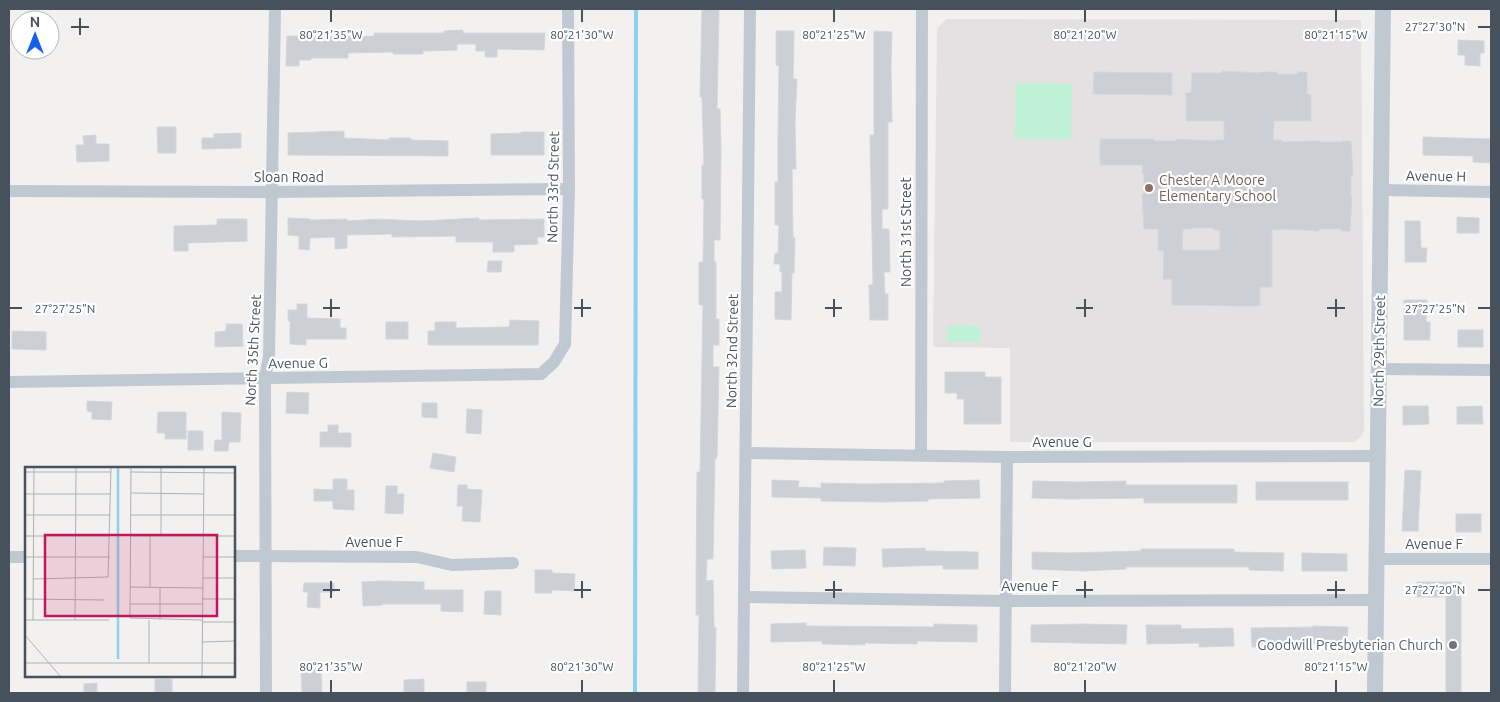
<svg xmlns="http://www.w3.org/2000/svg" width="1500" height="702" viewBox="0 0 1500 702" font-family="Ubuntu,sans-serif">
<rect width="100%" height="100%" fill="#f3f0f0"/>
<polygon fill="#e4e1e2" points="946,19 1361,20 1364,429 1362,436 1354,442 1010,442 1010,348 933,347 937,29"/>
<g fill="#bef1d5">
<polygon points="1016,83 1072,84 1071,139 1015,139"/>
<polygon points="948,325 980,326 980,342 947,342"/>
</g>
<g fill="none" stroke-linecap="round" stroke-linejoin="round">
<polyline stroke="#8ad2ef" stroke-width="4" points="635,693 636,9"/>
</g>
<g fill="#cccfd5" stroke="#d4d6dc" fill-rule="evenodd">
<polygon points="702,9 719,9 717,109 720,109 721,152 720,240 714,240 714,262 716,262 716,319 719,319 719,345 713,345 713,367 719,367 717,458 715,458 713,559 707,559 706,581 713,580 714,627 716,628 715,693 698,693 699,615 696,615 696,581 697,472 700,472 703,305 699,305 699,262 703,262 704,199 702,199 702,165 704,165 702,97 700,97"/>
<polygon points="463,30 463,33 545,33 544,50 497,49 497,57 485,57 485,51 476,51 476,44 457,44 457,50 423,51 423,54 393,54 393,52 348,53 348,58 311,58 311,60 299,60 299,66 286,66 287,36 357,37 374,36 374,33 444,33 444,31"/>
<polygon points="776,31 794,31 793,79 797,79 795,122 796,169 792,169 793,238 795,238 794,273 792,273 791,320 775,319 775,292 782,292 782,272 780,272 780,264 774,264 775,253 778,253 779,225 775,225 775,182 778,182 778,135 779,66 776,65"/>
<polygon points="874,31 892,32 891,66 892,122 888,122 888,209 882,209 882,229 889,229 890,272 884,272 885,294 888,294 888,320 870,320 869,285 873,285 870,135 874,135"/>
<polygon points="1458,40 1484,41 1484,53 1480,53 1480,66 1465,65 1465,55 1458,55"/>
<path d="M 1222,71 L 1260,73 L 1260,72 L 1277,72 L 1277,74 L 1298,74 L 1298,72 L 1307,72 L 1307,94 L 1311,95 L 1311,121 L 1274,121 L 1273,140 L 1282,140 L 1282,142 L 1320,141 L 1320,142 L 1342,142 L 1342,141 L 1351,141 L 1353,175 L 1351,175 L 1351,197 L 1352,197 L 1350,231 L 1341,231 L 1341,229 L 1319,229 L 1319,231 L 1281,229 L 1281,230 L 1272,230 L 1272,287 L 1260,287 L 1260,306 L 1172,305 L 1172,279 L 1163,279 L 1164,251 L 1158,251 L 1158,229 L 1144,229 L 1142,194 L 1144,194 L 1144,174 L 1142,174 L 1143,165 L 1100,165 L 1100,139 L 1154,139 L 1154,141 L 1176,141 L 1176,139 L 1215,141 L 1215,140 L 1224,140 L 1224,121 L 1186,121 L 1186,93 L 1191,93 L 1192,73 L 1222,73 ZM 1192,228 L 1214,228 L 1214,230 L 1220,230 L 1220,250 L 1182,250 L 1183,229 L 1192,229 Z"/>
<polygon points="1094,72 1172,73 1172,95 1093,94"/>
<polygon points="157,127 176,127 176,153 158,153"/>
<polygon points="344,131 344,138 389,140 389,138 411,138 411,140 448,141 448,156 288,155 288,133"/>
<polygon points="521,132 544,132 544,155 491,155 491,134 521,133"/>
<polygon points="241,133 241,148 202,149 202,138 214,138 214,134"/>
<polygon points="96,135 96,144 109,144 109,161 77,162 76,145 84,145 83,136"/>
<polygon points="1423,137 1491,139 1491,163 1473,162 1473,156 1423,155"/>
<polygon points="1457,217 1479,218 1479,233 1457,233"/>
<polygon points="288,218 310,219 310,220 347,219 347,221 378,219 421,221 479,218 479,220 544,219 544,237 537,237 538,244 514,245 514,252 493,252 493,242 456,242 456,236 392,237 392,234 347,235 347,248 335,249 335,237 310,238 309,250 299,249 299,236 288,235"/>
<polygon points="217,219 247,219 247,241 188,243 188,251 174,251 174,226 217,225"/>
<polygon points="1405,221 1420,221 1421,248 1427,248 1426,262 1405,262"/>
<polygon points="488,261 502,261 501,272 487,272"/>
<polygon points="1404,300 1427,300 1426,322 1430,322 1430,340 1404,340"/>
<polygon points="297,304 307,304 307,318 340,319 340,328 346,328 346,339 306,339 306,345 290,344 290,321 288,321 288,310 297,310"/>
<polygon points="510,320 539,321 538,345 428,345 428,331 435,331 435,322 456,322 456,328 509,327"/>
<rect x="386" y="322" width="22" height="17"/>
<polygon points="226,324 242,324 243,346 215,347 215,332 226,331"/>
<rect x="1458" y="330" width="25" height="17"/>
<polygon points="12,331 46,332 46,350 12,349"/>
<polygon points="945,372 985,372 985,377 1001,377 1001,424 964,424 964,399 957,399 957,393 945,393"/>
<polygon points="287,392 309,393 308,414 286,413"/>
<polygon points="87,401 112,402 111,420 92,419 92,412 87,411"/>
<polygon points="422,403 437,403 437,418 422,417"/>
<polygon points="1403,406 1428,406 1429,424 1403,425"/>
<polygon points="1482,406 1483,424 1457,424 1457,407"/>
<polygon points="467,409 482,410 481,434 466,433"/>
<polygon points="158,412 186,412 186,439 165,439 165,433 157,433"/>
<polygon points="222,412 241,413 240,442 229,442 228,451 214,451 215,440 222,440"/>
<polygon points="328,425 338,425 338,433 351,433 351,447 320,447 320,432 328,432"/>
<rect x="188" y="431" width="15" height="19"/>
<polygon points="433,453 456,457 454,472 430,468"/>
<polygon points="1405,470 1421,471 1418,531 1402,531"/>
<polygon points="333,479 347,479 347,490 354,490 354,510 333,509 333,501 314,501 314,489 333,490"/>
<polygon points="772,480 799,481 798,487 821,488 821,483 864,484 944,483 944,481 979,480 980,498 928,499 928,501 882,502 821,501 821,498 772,497"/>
<polygon points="1033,481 1077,482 1126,481 1126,485 1237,485 1237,503 1144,503 1144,498 1067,499 1032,498"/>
<rect x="1256" y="482" width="92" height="18"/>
<polygon points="458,485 467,485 467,489 482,490 480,522 462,521 463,506 457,506"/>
<polygon points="386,486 397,486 397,494 404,494 403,514 385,513"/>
<rect x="1456" y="514" width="25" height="18"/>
<polygon points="824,547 856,548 855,566 823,565"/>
<polygon points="925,548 926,551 978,552 978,569 943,569 943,565 883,567 882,549"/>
<polygon points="1141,549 1234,549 1234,552 1284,553 1283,571 1249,570 1249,567 1126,567 1126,569 1083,571 1032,569 1032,552 1067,553 1141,551"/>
<polygon points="805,550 806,568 772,569 771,551"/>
<polygon points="1302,553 1347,554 1347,571 1302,571"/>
<polygon points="535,570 552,570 552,573 575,574 574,591 552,590 552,593 535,593"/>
<polygon points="382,581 424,582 424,590 463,590 463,612 441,611 441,604 382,604 382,605 363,606 362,582"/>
<polygon points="1417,582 1461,582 1461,693 1446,693 1446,597 1417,597"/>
<polygon points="304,583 334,583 334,592 320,592 320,608 307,607 308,592 303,592"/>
<polygon points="485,591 501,591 501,615 484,614"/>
<polygon points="806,623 806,626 934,627 934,624 977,625 977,642 917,641 917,644 865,643 865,645 822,644 822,641 771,642 771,624"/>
<polygon points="1084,624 1127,625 1126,644 1031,642 1031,625"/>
<polygon points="1146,625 1181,625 1181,629 1233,628 1234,646 1199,647 1199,643 1147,644"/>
<polygon points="1313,626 1348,627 1347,644 1295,643 1295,647 1252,647 1251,628 1313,627"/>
<polygon points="301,669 321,669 322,693 302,693"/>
<rect x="155" y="679" width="17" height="14"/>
<polygon points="424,679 424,693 404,693 404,680"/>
<rect x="467" y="682" width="19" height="11"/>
<polygon points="97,683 97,693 84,693 84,684"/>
</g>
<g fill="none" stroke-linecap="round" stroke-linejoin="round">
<g stroke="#c0c9d2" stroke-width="12">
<polyline points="1381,190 1491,192"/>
<polyline points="9,191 272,192 569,189"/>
<polyline points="1379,369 1491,370"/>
<polyline points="9,382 541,374 554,362 565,344 569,189 568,9"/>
<polyline points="746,453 1007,457 1377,456"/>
<polyline points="921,456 922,9"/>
<polyline points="234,556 417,557 452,565 513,563"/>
<polyline points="9,557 26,557"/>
<polyline points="1376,559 1491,559"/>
<polyline points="745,597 1006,601 1376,600"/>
<polyline points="266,693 265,378 269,356 275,9"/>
<polyline points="743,693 750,9"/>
<polyline points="1005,693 1007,457"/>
</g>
<polyline stroke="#c0c9d2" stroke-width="16" points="1375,693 1383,9"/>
</g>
<path fill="none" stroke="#47525e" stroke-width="2" d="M 331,10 L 331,22M 582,10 L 582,22M 834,10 L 834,22M 1085,10 L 1085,22M 1336,10 L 1336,22M 80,18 L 80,35M 71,27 L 89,27M 1478,27 L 1490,27M 331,299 L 331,317M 582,299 L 582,317M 834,299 L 834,317M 1085,299 L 1085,317M 1336,299 L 1336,317M 10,308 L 22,308M 323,308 L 340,308M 574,308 L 591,308M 825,308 L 842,308M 1076,308 L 1093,308M 1327,308 L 1345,308M 1478,308 L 1490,308M 331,581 L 331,598M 582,581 L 582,598M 834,581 L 834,598M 1085,581 L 1085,598M 1336,581 L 1336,598M 323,590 L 340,590M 574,590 L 591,590M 825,590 L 842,590M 1076,590 L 1093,590M 1327,590 L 1345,590M 1478,590 L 1490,590M 331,680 L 331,692M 582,680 L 582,692M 834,680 L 834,692M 1085,680 L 1085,692M 1336,680 L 1336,692"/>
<circle fill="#8d6e63" stroke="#fff" stroke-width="2" cx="1149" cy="188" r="5"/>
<circle fill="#6b7280" stroke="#fff" stroke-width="2" cx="1453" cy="645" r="5"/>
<g text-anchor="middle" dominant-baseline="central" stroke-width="4.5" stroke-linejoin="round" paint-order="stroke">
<g font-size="14" fill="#47525e" stroke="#fff">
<text transform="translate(1436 176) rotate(1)">Avenue H</text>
<text x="289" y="177">Sloan Road</text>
<text transform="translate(553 187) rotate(-89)">North 33rd Street</text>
<text transform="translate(906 232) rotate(-90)">North 31st Street</text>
<text transform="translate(253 350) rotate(-87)">North 35th Street</text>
<text transform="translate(732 351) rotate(-89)">North 32nd Street</text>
<text transform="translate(1379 351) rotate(-89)">North 29th Street</text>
<text transform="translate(298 363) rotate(-1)">Avenue G</text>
<text x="1062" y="442">Avenue G</text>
<text x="374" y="542">Avenue F</text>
<text x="1434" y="544">Avenue F</text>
<text x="1030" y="586">Avenue F</text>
</g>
<g font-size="14" fill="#785e54" stroke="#fff" text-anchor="start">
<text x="1159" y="180">Chester A Moore<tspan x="1159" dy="16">Elementary School</tspan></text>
</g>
<g font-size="14" fill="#5b616d" stroke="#fff" text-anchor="end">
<text x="1443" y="645">Goodwill Presbyterian Church</text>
</g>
</g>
<g transform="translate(25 467)">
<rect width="210" height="210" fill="#f3f0f0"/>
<path fill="none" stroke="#8ad2ef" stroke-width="2.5" d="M 93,192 L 93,0"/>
<path fill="none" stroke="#aeb1b6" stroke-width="1" d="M 106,0 L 105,151 L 178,153M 0,5 L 86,5M 106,5 L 210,6M 106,26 L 179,27M 0,27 L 85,27M 0,48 L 85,48M 106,48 L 210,48M 0,69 L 85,69M 106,69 L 210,69M 136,69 L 136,0M 0,90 L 85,90M 178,90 L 210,90M 178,111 L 210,111M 8,112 L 83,110 L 86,0M 105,120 L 178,121M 125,120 L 125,69M 0,132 L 79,133M 178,132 L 210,132M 105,137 L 178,137M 0,153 L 84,153M 8,153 L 9,0M 50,153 L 51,0M 124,153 L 124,196M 135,153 L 135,121M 178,155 L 210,155M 0,168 L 36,210M 177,175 L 210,174M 0,196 L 210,196M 177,210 L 179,0"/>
<path fill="#c2185b" fill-opacity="0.15" stroke="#c2185b" stroke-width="2.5" d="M 20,68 L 192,68 L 192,149 L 20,149 Z"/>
<rect width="210" height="210" fill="none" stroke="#47525e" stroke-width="2.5"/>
</g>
<g font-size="12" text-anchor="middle" fill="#47525e" stroke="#fff" stroke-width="4.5" stroke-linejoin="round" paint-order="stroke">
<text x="1435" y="31">27°27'30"N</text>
<text x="331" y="39">80°21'35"W</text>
<text x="582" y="39">80°21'30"W</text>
<text x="834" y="39">80°21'25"W</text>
<text x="1085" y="39">80°21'20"W</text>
<text x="1336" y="39">80°21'15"W</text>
<text x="65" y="313">27°27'25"N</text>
<text x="1435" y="313">27°27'25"N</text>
<text x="1435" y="594">27°27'20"N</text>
<text x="331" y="671">80°21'35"W</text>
<text x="582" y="671">80°21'30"W</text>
<text x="834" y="671">80°21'25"W</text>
<text x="1085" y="671">80°21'20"W</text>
<text x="1336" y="671">80°21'15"W</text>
</g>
<rect width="1500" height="702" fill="none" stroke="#47525e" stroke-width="20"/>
<g transform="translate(35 35)"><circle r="24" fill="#ffffff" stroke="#b5babf"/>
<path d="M0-4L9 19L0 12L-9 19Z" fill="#1460e9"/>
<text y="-8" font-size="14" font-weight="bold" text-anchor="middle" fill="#47525e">N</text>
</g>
</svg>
